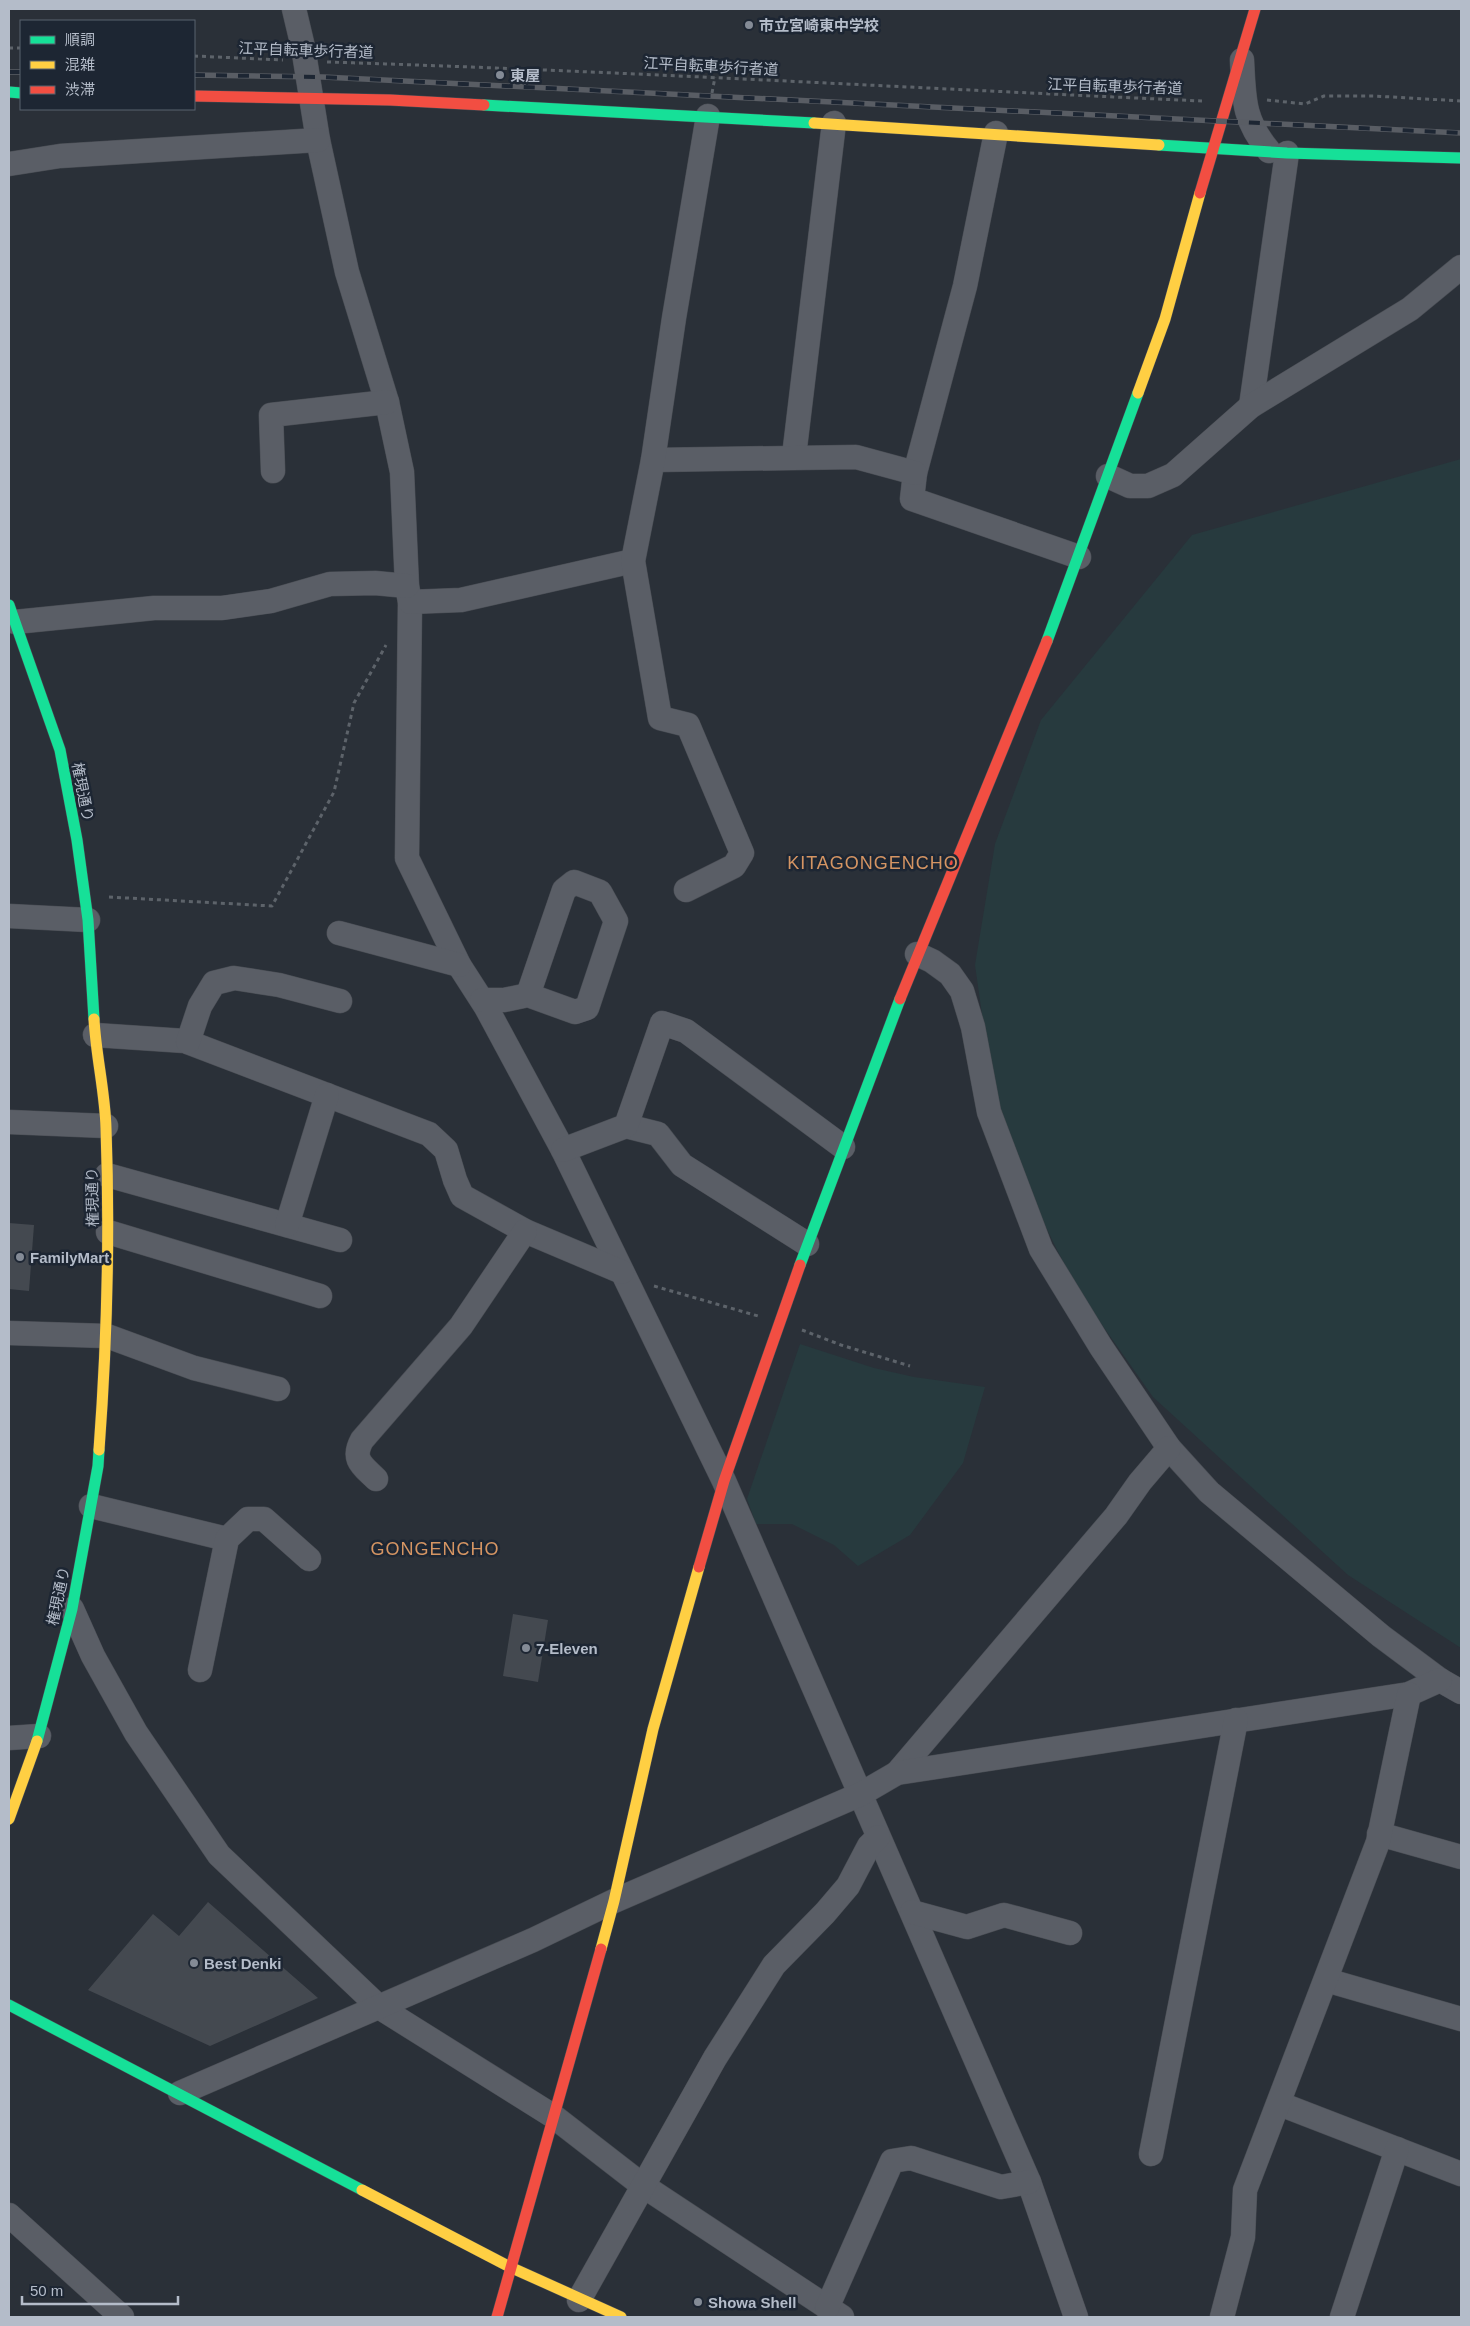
<svg xmlns="http://www.w3.org/2000/svg" width="1470" height="2326" viewBox="0 0 1470 2326" font-family="Helvetica,'Noto Sans JP',sans-serif">
<rect width="100%" height="100%" fill="#2a3038"/>
<g fill="#273a3e">
<polygon points="1461,459 1461,1648 1348,1575 1153,1397 1076,1288 1033,1201 993,1091 975,965 995,844 1041,720 1192,535"/>
<polygon points="800,1344 874,1368 914,1377 985,1387 963,1463 910,1535 858,1566 834,1545 792,1524 756,1524 747,1499"/>
</g>
<g fill="#444950">
<polygon points="9,1223 34,1225 29,1291 9,1289"/>
<polygon points="513,1614 548,1620 538,1682 503,1676"/>
<polygon points="208,1902 318,1998 210,2046 88,1990 153,1914 179,1936"/>
</g>
<g fill="none" stroke-linecap="round" stroke-linejoin="round">
<g stroke="#484c53" stroke-width="25">
<g id="street">
<polyline points="294,9 303,47 318,140 347,272 387,402 402,472 407,586 410,602 407,858 459,965 486,1007 563,1150 724,1481 1029,2182 1076,2317"/>
<path d="M 1242,60 C 1244,99 1243,120 1269,151"/>
<polyline points="996,133 965,286 915,473 912,499 1079,557"/>
<polyline points="9,164 60,156 318,140"/>
<polyline points="1251,406 1287,153"/>
<polyline points="794,456 834,123"/>
<polyline points="653,460 856,457 915,473"/>
<polyline points="273,471 271,415 387,402"/>
<polyline points="1108,476 1130,486 1148,486 1173,475 1251,406 1410,309 1461,267"/>
<polyline points="410,602 461,600 633,561"/>
<polyline points="15,622 154,608 222,608 271,601 330,584 375,583 407,586"/>
<polyline points="686,890 734,866 742,853 688,725 660,718 633,561 653,460 674,318 708,116"/>
<polyline points="9,916 88,920"/>
<polyline points="339,933 459,965"/>
<polyline points="917,954 932,961 950,974 962,991 973,1027 989,1112 1041,1249 1101,1347 1169,1448 1209,1492 1381,1636 1440,1680 1461,1692"/>
<polyline points="482,1000 504,1000 528,995 575,1012 587,1008 616,921 600,892 574,882 564,890 528,995"/>
<polyline points="95,1035 185,1041 429,1134 446,1150 455,1180 462,1196 525,1231 622,1272"/>
<polyline points="188,1042 200,1006 214,983 234,978 279,985 340,1001"/>
<polyline points="9,1122 106,1126"/>
<polyline points="626,1126 658,1134 682,1165 807,1244"/>
<polyline points="563,1150 626,1126 662,1023 686,1031 843,1147"/>
<polyline points="107,1175 340,1240"/>
<polyline points="287,1225 327,1095"/>
<polyline points="108,1232 320,1296"/>
<polyline points="9,1333 107,1336 194,1368 278,1389"/>
<path d="M 376,1479 C 363,1466 351,1460 362,1440 L 461,1326 L 525,1231"/>
<polyline points="91,1506 227,1539"/>
<polyline points="72,1609 93,1656 136,1733 219,1855 379,2007 553,2116 642,2185 842,2317"/>
<polyline points="200,1670 227,1539 248,1519 264,1519 309,1559"/>
<polyline points="9,1738 39,1736"/>
<polyline points="897,1773 1116,1516 1140,1482 1169,1448"/>
<polyline points="1379,1834 1461,1857"/>
<polyline points="912,1912 967,1927 1004,1915 1070,1933"/>
<polyline points="1326,1980 1461,2019"/>
<polyline points="180,2093 533,1940 614,1901 861,1794 897,1773 1409,1694 1440,1680"/>
<polyline points="1280,2104 1461,2174"/>
<polyline points="1151,2154 1236,1720"/>
<polyline points="9,2215 122,2317"/>
<polyline points="579,2300 715,2058 774,1965 825,1913 848,1886 869,1846 878,1837"/>
<polyline points="827,2308 892,2161 911,2158 1001,2187 1029,2182"/>
<polyline points="1222,2317 1243,2237 1245,2190 1378,1842 1409,1694"/>
<polyline points="1342,2317 1397,2149"/>
</g>
</g>
<g stroke="#484c53" stroke-width="12">
<g id="fast">
<polyline points="9,92 21,93"/>
<polyline points="484,105 814,123"/>
<polyline points="1159,145 1287,153 1461,158"/>
<polyline points="9,605 60,750 77,840 88,920 94,1019"/>
<polyline points="1047,641 1138,393"/>
<polyline points="800,1265 900,999"/>
<polyline points="37,1741 72,1609 98,1466 99,1450"/>
<polyline points="9,2005 362,2190"/>
</g>
</g>
<g stroke="#484c53" stroke-width="12">
<g id="slow">
<polyline points="814,123 1159,145"/>
<polyline points="1138,393 1165,319 1200,193"/>
<path d="M 94,1019 C 96,1056 105,1092 106,1128 C 110,1236 107,1342 99,1450"/>
<polyline points="9,1819 37,1741"/>
<polyline points="601,1949 614,1901 653,1729 699,1567"/>
<polyline points="362,2190 510,2267 621,2317"/>
</g>
</g>
<g stroke="#484c53" stroke-width="12">
<g id="jam">
<polyline points="194,96 390,100 484,105"/>
<polyline points="1200,193 1255,9"/>
<polyline points="900,999 1047,641"/>
<polyline points="699,1567 724,1481 800,1265"/>
<polyline points="497,2317 601,1949"/>
</g>
</g>
<g stroke="#5d636a" stroke-width="3" stroke-dasharray="4 4" stroke-linecap="butt">
<polyline points="9,48 21,48"/>
<polyline points="194,56 283,60"/>
<path d="M 327,62 C 619,71 910,88 1202,101"/>
<polyline points="712,93 715,77"/>
<polyline points="1267,100 1305,104 1324,96 1374,96 1461,101"/>
<polyline points="109,897 272,906 334,792 354,703 386,645"/>
<polyline points="654,1286 758,1316"/>
<polyline points="802,1330 841,1345 910,1366"/>
</g>
<use href="#street" stroke="#5a5e66" stroke-width="24"/>
<use href="#fast" stroke="#16e098" stroke-width="11"/>
<use href="#slow" stroke="#ffcf43" stroke-width="11"/>
<use href="#jam" stroke="#f24e42" stroke-width="11"/>
<g stroke="#595d64" stroke-width="5.5">
<g id="rail">
<polyline points="9,72 21,72"/>
<polyline points="194,75 323,77 1461,133"/>
</g>
</g>
<use href="#rail" stroke="#1d2633" stroke-width="4" stroke-dasharray="11" stroke-linecap="butt"/>
</g>
<g fill="#848b96" stroke="#1d2633" stroke-width="2">
<circle cx="749" cy="25" r="5"/>
<circle cx="500" cy="75" r="5"/>
<circle cx="20" cy="1257" r="5"/>
<circle cx="526" cy="1648" r="5"/>
<circle cx="194" cy="1963" r="5"/>
<circle cx="698" cy="2302" r="5"/>
</g>
<g text-anchor="middle" dominant-baseline="central" stroke-width="5" stroke-linejoin="round" paint-order="stroke">
<g font-size="15" font-weight="bold" fill="#b4bcc9" stroke="#1d2633" text-anchor="start">
<text x="759" y="25">市立宮崎東中学校</text>
<text x="510" y="75">東屋</text>
<text x="30" y="1257">FamilyMart</text>
<text x="536" y="1648">7-Eleven</text>
<text x="204" y="1963">Best Denki</text>
<text x="708" y="2302">Showa Shell</text>
</g>
<g font-size="15" fill="#b4bcc9" stroke="#1d2633">
<text transform="translate(306 50) rotate(2)">江平自転車歩行者道</text>
<text transform="translate(711 66) rotate(3)">江平自転車歩行者道</text>
<text transform="translate(1115 86) rotate(2)">江平自転車歩行者道</text>
<text transform="translate(83 792) rotate(79)">権現通り</text>
<text transform="translate(92 1197) rotate(-91)">権現通り</text>
<text transform="translate(58 1596) rotate(-78)">権現通り</text>
</g>
<g font-size="18" letter-spacing="1" fill="#d59563" stroke="#1d2633">
<text x="873" y="863">KITAGONGENCHO</text>
<text x="435" y="1549">GONGENCHO</text>
</g>
</g>
<rect width="1470" height="2326" fill="none" stroke="#b4bcc9" stroke-width="20"/>
<rect x="20" y="20" width="175" height="90" fill="#1d2633" stroke="#59626f"/>
<rect x="30" y="36" width="25" height="8" fill="#16e098" stroke="#59626f"/>
<text x="65" y="45" font-size="15" fill="#b4bcc9">順調</text>
<rect x="30" y="61" width="25" height="8" fill="#ffcf43" stroke="#59626f"/>
<text x="65" y="70" font-size="15" fill="#b4bcc9">混雑</text>
<rect x="30" y="86" width="25" height="8" fill="#f24e42" stroke="#59626f"/>
<text x="65" y="95" font-size="15" fill="#b4bcc9">渋滞</text>
<path d="M22 2296v8h156v-8" fill="none" stroke="#b4bcc9" stroke-width="2.5"/>
<text x="30" y="2296" font-size="15" fill="#b4bcc9" stroke="#1d2633" stroke-width="4" paint-order="stroke">50 m</text>
</svg>
